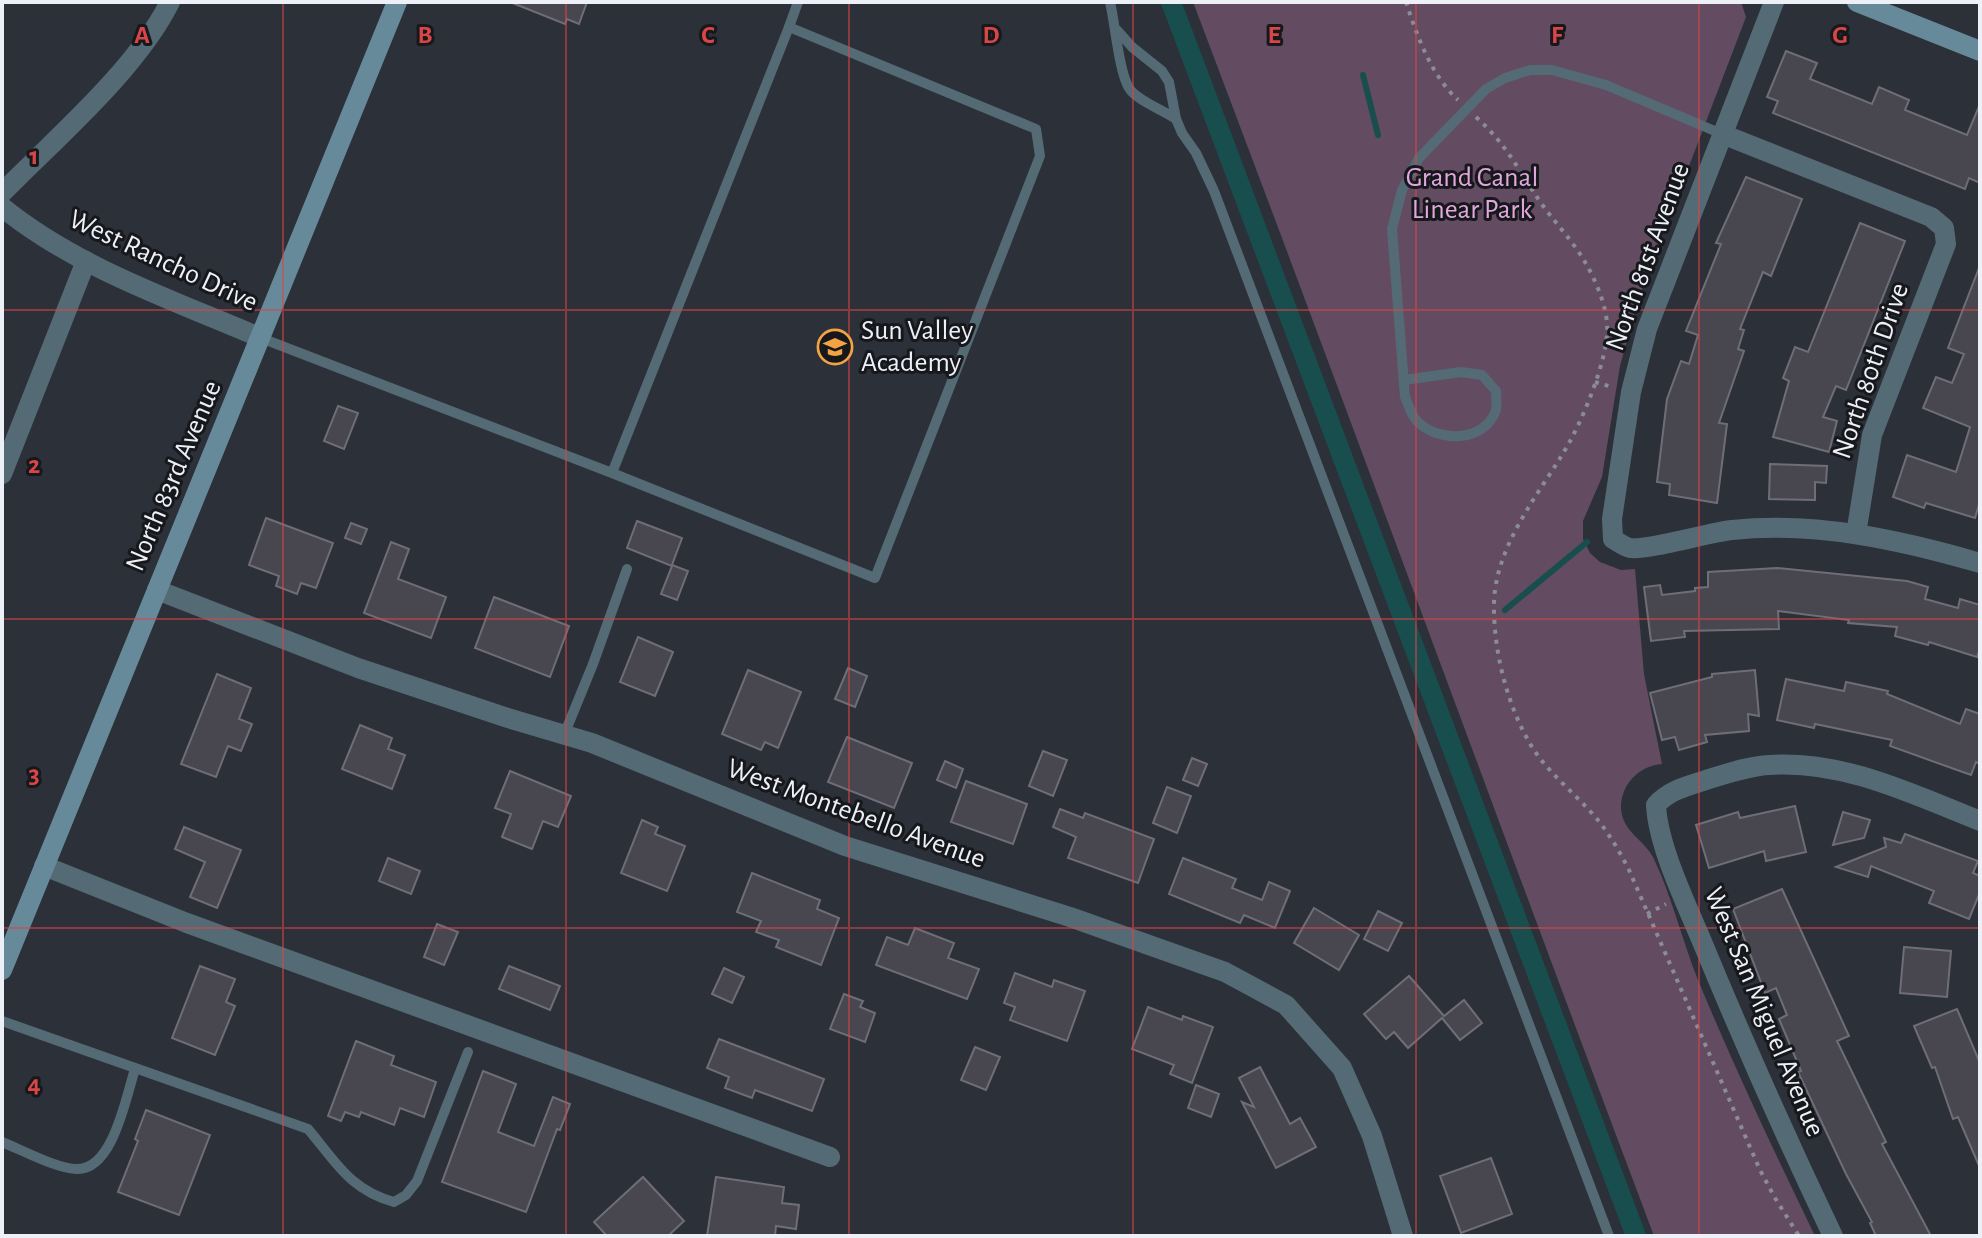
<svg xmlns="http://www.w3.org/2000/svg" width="1982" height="1238" viewBox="0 0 1982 1238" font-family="'Alegreya Sans',sans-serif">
<rect width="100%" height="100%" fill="#2c3038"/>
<path fill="#634b62" d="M 1193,2 L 1741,2 L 1746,17 L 1639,297 L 1620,366 L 1602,477 L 1583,521 L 1583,539 L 1590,553 L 1600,562 L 1621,570 L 1635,569 L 1644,674 L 1662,764 C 1639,766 1621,784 1621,808 C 1622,832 1645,840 1654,859 C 1672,897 1682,940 1698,980 C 1734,1067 1774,1151 1815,1236 L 1654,1236 C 1499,825 1349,413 1193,2 Z"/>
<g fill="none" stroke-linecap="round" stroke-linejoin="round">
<g stroke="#194e4f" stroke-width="6">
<polyline points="1363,75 1378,135"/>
<polyline points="1505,610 1587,542"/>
</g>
<polyline stroke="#194e4f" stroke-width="20" points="1171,2 1636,1236"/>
</g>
<g fill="#48464f" stroke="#6f6d77" stroke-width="2">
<polygon points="510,2 587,2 579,24 567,19 565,24"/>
<polygon points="1786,51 1817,63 1810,79 1872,104 1879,87 1909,100 1905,110 1967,135 1980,104 1980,183 1969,178 1965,189 1773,113 1778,101 1767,97"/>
<polygon points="1746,177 1802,199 1771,276 1763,272 1740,329 1744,330 1738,349 1744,351 1719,423 1727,424 1717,503 1669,495 1670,484 1657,482 1667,399 1681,361 1689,364 1698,335 1686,331 1721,244 1716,243"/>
<polygon points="1860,223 1905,241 1846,390 1836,386 1823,417 1837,421 1829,452 1773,437 1789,381 1783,378 1795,347 1808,352"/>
<polygon points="1979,268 1980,501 1975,518 1926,503 1924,508 1893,497 1907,455 1956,472 1970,427 1923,408 1936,377 1952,383 1964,354 1948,348"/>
<polygon points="338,406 358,413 344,449 324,441"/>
<polygon points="1770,464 1827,466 1826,483 1815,482 1815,500 1769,499"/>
<polygon points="266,518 333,543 316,588 301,583 297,594 276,586 279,576 249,565"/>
<polygon points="637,521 682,538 672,565 688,571 677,600 661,594 672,566 627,548"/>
<polygon points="351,523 367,529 361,544 345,538"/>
<polygon points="391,542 409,549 398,579 446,597 431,638 364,613"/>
<polygon points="1777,568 1907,581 1928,587 1925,599 1958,608 1960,599 1980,605 1980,648 1977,657 1929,642 1928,645 1895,636 1897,627 1848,623 1849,620 1778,611 1779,629 1684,631 1685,637 1651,641 1644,587 1660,585 1662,595 1695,591 1695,588 1708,587 1708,572"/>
<polygon points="494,597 569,626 550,677 475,648"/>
<polygon points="638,637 673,652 655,696 620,682"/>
<polygon points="848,668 867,676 855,707 835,699"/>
<polygon points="748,670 801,692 778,748 765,742 761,750 722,734"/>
<polygon points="1755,670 1759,716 1748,714 1749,731 1705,735 1707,742 1679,750 1675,737 1662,740 1650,693 1712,677 1712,674"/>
<polygon points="217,674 251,688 239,719 252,724 241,751 228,746 216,777 181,764"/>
<polygon points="1786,679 1844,691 1846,682 1888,691 1887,694 1960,724 1966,709 1980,714 1980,764 1976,762 1971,775 1890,746 1892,740 1815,724 1814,728 1777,720"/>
<polygon points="360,725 392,738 388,749 405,755 392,789 342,769"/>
<polygon points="847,737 912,763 894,808 828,782"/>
<polygon points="1043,751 1067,760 1053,796 1029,786"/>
<polygon points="1192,758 1207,764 1198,786 1183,780"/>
<polygon points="945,761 963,769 956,788 937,780"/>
<polygon points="510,771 571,796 558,827 543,821 532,849 502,837 511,814 495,808"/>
<polygon points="966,781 1027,804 1013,844 951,822"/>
<polygon points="1167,787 1191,796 1177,833 1153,823"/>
<polygon points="1795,806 1806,852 1766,861 1764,851 1709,868 1696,825 1738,812 1740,818"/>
<polygon points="1060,809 1083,818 1085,813 1154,839 1138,883 1068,858 1076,837 1053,827"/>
<polygon points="1843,812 1870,820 1864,838 1833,845"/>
<polygon points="642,820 658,827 655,834 685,846 667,891 621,873"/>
<polygon points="184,827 241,850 217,908 190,897 205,862 175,849"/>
<polygon points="1905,834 1978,861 1973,873 1980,876 1980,892 1969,919 1929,903 1934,891 1871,866 1868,877 1836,867 1886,847 1884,838 1901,843"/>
<polygon points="388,858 420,871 411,894 379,881"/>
<polygon points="1183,858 1236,879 1232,888 1262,900 1269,882 1290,891 1275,928 1244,915 1240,923 1169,894"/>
<polygon points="752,873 820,900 817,909 839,918 821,965 776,947 779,940 756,932 761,921 737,912"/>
<polygon points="1782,889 1849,1036 1837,1041 1886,1142 1882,1144 1931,1236 1876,1236 1870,1223 1872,1222 1846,1174 1798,1072 1801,1071 1779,1019 1787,1015 1776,988 1765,993 1733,909"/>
<polygon points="1314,908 1359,935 1339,970 1294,943"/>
<polygon points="1378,911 1402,923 1388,951 1364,939"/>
<polygon points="437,924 458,932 444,965 424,957"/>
<polygon points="915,928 954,943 948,958 979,969 967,999 876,965 887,937 908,945"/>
<polygon points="1904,947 1951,951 1947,997 1900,993"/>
<polygon points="200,966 235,979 226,1002 235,1006 215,1055 172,1038"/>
<polygon points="509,966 560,986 550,1010 499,989"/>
<polygon points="724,968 744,977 732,1003 712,994"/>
<polygon points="1015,973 1052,987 1054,980 1085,991 1067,1041 1010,1020 1015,1007 1004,1003"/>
<polygon points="1409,976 1444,1016 1464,1000 1482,1023 1460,1040 1442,1018 1408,1048 1394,1032 1386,1039 1364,1014"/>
<polygon points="844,994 863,1001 860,1007 875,1013 865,1042 830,1029"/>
<polygon points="1148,1007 1182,1020 1183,1016 1213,1027 1192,1083 1170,1074 1174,1065 1132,1049"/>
<polygon points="1957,1009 1980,1063 1980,1168 1958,1117 1953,1119 1935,1067 1932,1068 1914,1026"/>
<polygon points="719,1039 824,1079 812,1111 755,1090 752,1098 725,1088 729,1077 707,1068"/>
<polygon points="356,1041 394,1056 391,1065 436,1082 424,1117 400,1108 394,1125 361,1112 359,1117 345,1112 341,1121 328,1116"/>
<polygon points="975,1047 1000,1057 986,1090 961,1080"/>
<polygon points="1260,1067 1290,1124 1300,1118 1316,1147 1276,1168 1242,1102 1254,1107 1239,1078"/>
<polygon points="483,1071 516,1084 498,1132 534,1146 553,1097 570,1104 560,1130 557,1129 526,1212 442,1182"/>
<polygon points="1196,1085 1219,1094 1211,1117 1188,1108"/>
<polygon points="146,1110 210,1135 179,1215 118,1192 138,1141 135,1139"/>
<polygon points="1491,1158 1512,1214 1461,1233 1440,1176"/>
<polygon points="643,1177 684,1221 668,1236 607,1236 594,1222"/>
<polygon points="716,1177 784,1187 782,1203 799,1205 796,1229 776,1226 775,1236 707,1236"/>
</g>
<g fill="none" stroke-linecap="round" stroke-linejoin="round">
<g stroke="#898d94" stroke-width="4" stroke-dasharray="4 6" stroke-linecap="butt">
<path d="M 1406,2 C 1417,36 1431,75 1458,100"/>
<path d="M 1476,117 C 1508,146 1518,170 1541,203 C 1555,223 1573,241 1585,262 C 1595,279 1606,304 1607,324 C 1610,357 1580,427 1562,455 C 1535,499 1496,547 1494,602 C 1493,650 1507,706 1532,747 C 1549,774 1576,794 1597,819 C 1610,835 1620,852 1629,870 L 1760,1170 L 1775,1198 L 1799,1236"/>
<polyline points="1595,382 1612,387"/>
<polyline points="1647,914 1666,904"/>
</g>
<g stroke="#546a75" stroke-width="10">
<path d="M 1110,2 C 1115,23 1119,72 1129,88 C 1136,100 1163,110 1176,119"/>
<polyline points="789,27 798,2"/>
<polyline points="1117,30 1132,47 1162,71 1169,82 1176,119 1182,133 1196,153 1214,191 1609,1236"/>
<polyline points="261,338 612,473 789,27 1036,129 1040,156 875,578 612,473"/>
<path d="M 1404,380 L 1461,372 L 1482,375 L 1496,391 C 1496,396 1497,404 1496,410 C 1485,443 1436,443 1416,420 C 1411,414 1408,404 1405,397 L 1392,229 L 1402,190 L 1419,158 L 1486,89 L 1505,78 L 1530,70 L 1552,70 L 1606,85 L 1722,134"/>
<polyline points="564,735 593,664 627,569"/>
<path d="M 2,1021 L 308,1129 C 336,1162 350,1190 394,1202 L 406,1195 L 417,1181 L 468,1052"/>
<path d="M 2,1142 C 22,1150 57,1169 77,1169 C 113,1170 126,1097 135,1069"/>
</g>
<g stroke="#546a75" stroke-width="20">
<path d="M 1774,2 L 1647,329 L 1631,392 L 1612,519 L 1613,539 C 1618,542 1625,547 1630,548 C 1645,551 1711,532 1732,530 C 1815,521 1901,540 1980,563"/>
<polyline points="1722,134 1931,217 1944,228 1946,244 1872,435 1856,534"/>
<path d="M 2,193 C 56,138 136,70 170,2"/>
<path d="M 2,207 C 77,268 173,300 261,338"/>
<polyline points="2,474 86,261"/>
<polyline points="157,590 358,668 508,718 592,743 845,846 1070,917 1225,972 1286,1005 1342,1068 1372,1136 1403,1236"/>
<polyline points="44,866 187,923 830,1157"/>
<path d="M 1833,1236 C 1787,1140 1744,1043 1703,944 C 1687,905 1658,847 1656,805 C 1670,789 1689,786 1709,779 C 1729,773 1749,766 1769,765 C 1844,760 1912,794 1980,821"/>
</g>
<g stroke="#678a9b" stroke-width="20">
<polyline points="1857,2 1980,51"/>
<polyline points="2,970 397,2"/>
</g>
</g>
<path fill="none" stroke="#d94647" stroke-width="2" stroke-opacity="0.55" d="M 283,2 L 283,1236M 566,2 L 566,1236M 849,2 L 849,1236M 1133,2 L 1133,1236M 1416,2 L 1416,1236M 1699,2 L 1699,1236M 2,310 L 1980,310M 2,619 L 1980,619M 2,928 L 1980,928"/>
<defs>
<g id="school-ring" transform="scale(1.8)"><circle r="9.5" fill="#16181c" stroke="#f4a344" stroke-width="1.5"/><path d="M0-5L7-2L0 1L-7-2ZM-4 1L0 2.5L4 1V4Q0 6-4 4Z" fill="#f4a344"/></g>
</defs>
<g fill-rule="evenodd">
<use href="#school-ring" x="835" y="347"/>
</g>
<g text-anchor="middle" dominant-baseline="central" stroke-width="6" stroke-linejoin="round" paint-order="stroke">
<g font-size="28" fill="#e1a7de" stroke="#16181c">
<text x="1472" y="178">Grand Canal<tspan x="1472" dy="32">Linear Park</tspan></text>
</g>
<g font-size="28" fill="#edf0f6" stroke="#16181c">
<text transform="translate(1648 257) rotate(-70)">North 81st Avenue</text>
<text transform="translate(163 261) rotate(25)">West Rancho Drive</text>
<text transform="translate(1871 371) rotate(-71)">North 80th Drive</text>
<text transform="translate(174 476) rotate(-67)">North 83rd Avenue</text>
<text transform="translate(856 814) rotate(20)">West Montebello Avenue</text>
<text transform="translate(1764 1012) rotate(67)">West San Miguel Avenue</text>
</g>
<g font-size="28" fill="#edf0f6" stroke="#16181c" text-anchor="start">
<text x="861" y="331">Sun Valley<tspan x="861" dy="32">Academy</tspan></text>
</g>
</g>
<g font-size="26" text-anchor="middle" font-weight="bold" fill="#d94647" stroke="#16181c" stroke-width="6" stroke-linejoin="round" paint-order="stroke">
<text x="142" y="43">A</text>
<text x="425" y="43">B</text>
<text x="708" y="43">C</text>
<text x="991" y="43">D</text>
<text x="1274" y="43">E</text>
<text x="1557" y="43">F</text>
<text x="1840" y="43">G</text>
<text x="34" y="164">1</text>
<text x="34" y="473">2</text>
<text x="34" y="783">3</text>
<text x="34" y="1092">4</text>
</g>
<rect width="1982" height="1238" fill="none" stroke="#edf0f6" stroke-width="8"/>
</svg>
